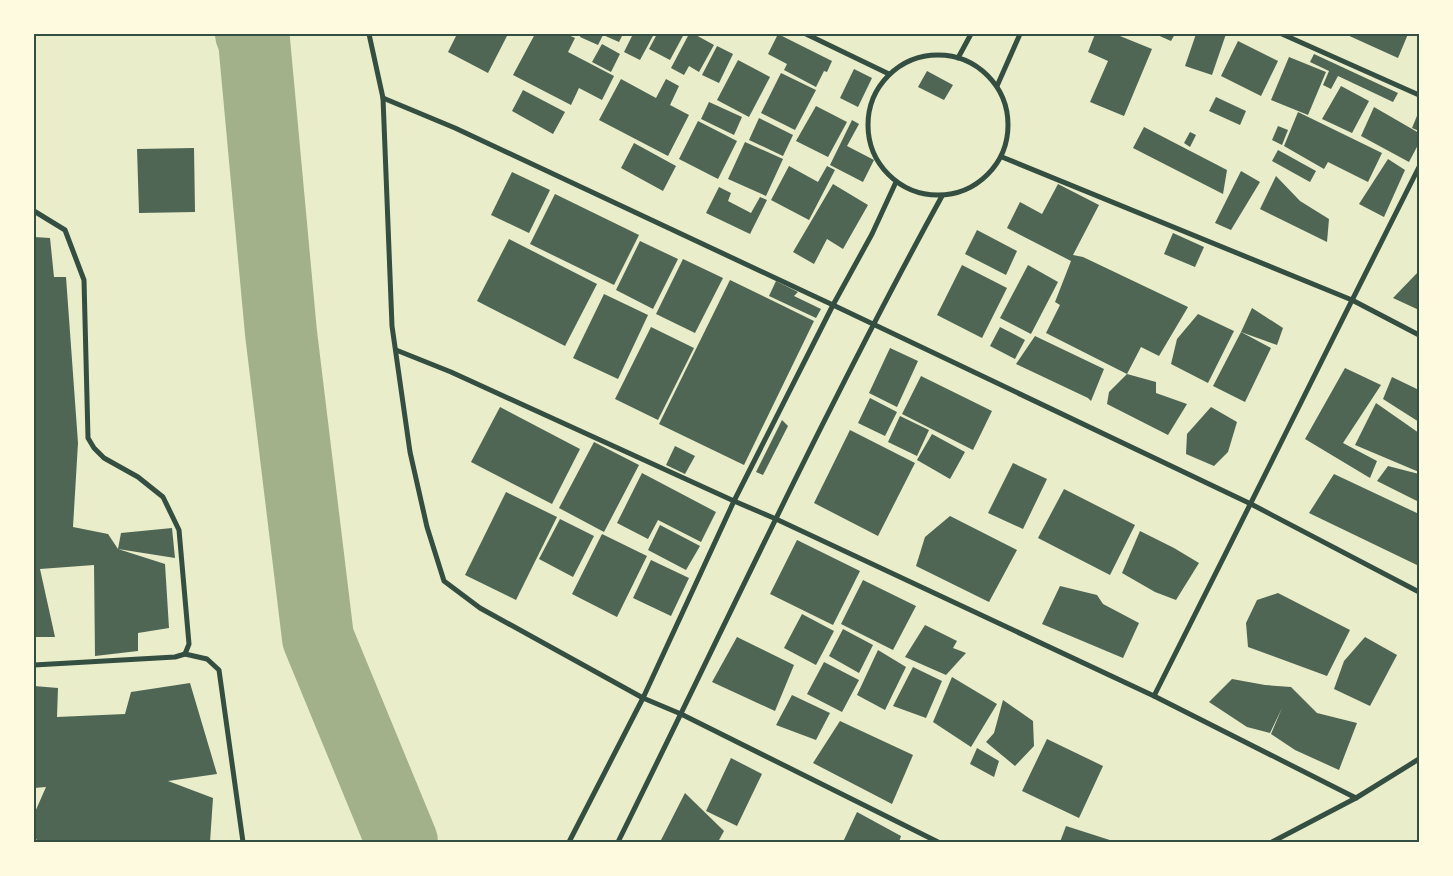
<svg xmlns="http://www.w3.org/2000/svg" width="1453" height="876" viewBox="0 0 1453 876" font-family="Signika,sans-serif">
<rect width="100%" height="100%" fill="#e9edc9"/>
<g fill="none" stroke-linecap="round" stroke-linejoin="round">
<polyline stroke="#a3b18a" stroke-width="72" points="251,34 254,40 281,333 318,638 402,842"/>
</g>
<g fill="#4f6655">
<polygon points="457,34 508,34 488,73 448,52"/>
<polygon points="535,34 566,34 575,38 568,52 614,76 602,100 579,88 571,105 513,75"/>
<polygon points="581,34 623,34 619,42 603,35 598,45 580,37"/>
<polygon points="633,34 654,34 640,60 624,52"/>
<polygon points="657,34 684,34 670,60 649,49"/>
<polygon points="689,34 694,34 714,45 699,72 689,66 684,75 671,68"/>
<polygon points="778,34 832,61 827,72 824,71 816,87 784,70 787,64 768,54"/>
<polygon points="1095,34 1115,34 1152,49 1124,116 1090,102 1108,61 1088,52"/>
<polygon points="1155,34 1175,34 1171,41"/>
<polygon points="1196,34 1226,34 1212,75 1185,66"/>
<polygon points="1345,34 1408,34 1398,58"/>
<polygon points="1238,41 1278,61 1261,96 1221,76"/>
<polygon points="602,44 620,54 611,72 592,62"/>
<polygon points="717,46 733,54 719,83 702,75"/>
<polygon points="1314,54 1398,93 1393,102 1338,76 1331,89 1323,85 1329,71 1310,62"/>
<polygon points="1289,57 1326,72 1308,115 1271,100"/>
<polygon points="738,60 770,77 749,117 717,100"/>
<polygon points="854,69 872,78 858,107 840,98"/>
<polygon points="927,71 953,85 944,100 918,87"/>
<polygon points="781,73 816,90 795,130 761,113"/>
<polygon points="621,79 656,98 666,79 679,86 670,105 689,115 668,156 599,120"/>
<polygon points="1341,86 1369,101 1352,133 1322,119"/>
<polygon points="523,90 565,112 553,134 512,111"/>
<polygon points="1216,97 1246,111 1240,125 1209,111"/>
<polygon points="709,102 742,117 734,135 701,119"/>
<polygon points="816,106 847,122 828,157 796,141"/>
<polygon points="1374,107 1419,133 1419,143 1409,162 1361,136"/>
<polygon points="1419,111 1419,131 1412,128"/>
<polygon points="1298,112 1382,153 1368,182 1328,162 1324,169 1284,146"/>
<polygon points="759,118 793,135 783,156 749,140"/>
<polygon points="852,120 859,124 847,146 874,160 863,182 830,165"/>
<polygon points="698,121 737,141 718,179 679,159"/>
<polygon points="1278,126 1288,130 1282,145 1272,140"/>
<polygon points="1144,127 1227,170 1223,194 1133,148"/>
<polygon points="1190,132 1196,135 1190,147 1184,143"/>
<polygon points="745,142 783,159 766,196 728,179"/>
<polygon points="634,143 676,166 663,191 621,168"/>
<polygon points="194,148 195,212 139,213 137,149"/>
<polygon points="1278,150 1316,171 1310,182 1272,161"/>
<polygon points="1388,159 1405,170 1384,217 1359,204"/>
<polygon points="789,166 818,182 827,166 835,170 809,220 771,200"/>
<polygon points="1241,171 1260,182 1231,230 1215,223"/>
<polygon points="512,172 550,190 529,233 491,215"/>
<polygon points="1276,176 1300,201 1329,219 1327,242 1260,209"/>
<polygon points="833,184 868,205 843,249 827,239 814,264 793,252"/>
<polygon points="1058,184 1099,205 1073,255 1083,257 1188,307 1159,356 1141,347 1127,374 1156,382 1156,393 1187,404 1168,435 1107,404 1109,392 1127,374 1046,333 1060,305 1055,302 1071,261 1007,228 1020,202 1042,214"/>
<polygon points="719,187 731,193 728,201 751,213 760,197 767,200 750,234 706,213"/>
<polygon points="555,194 639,235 614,285 530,244"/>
<polygon points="977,230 1017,251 1006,275 965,254"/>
<polygon points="1173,233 1204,247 1195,267 1164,254"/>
<polygon points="34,237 50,238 54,277 66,277 78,443 73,527 108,534 118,549 121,533 172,528 175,558 118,549 165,564 169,628 138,633 138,651 95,656 94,565 40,569 55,637 34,637"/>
<polygon points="509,239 597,284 565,346 477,301"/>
<polygon points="640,241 678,259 653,309 616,290"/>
<polygon points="683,259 723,278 695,333 656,314"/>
<polygon points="962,265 1007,288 982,338 937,315"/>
<polygon points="1028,265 1058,282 1031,334 1000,318"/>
<polygon points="1419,271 1419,310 1393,298"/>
<polygon points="730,280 814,321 744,465 659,424"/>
<polygon points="776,281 798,292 794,296 821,309 816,318 769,296"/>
<polygon points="604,294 648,315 618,379 573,358"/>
<polygon points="1252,308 1283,328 1277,345 1241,332"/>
<polygon points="1198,314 1234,331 1208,383 1171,364 1177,339"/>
<polygon points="651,327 694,348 658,420 615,399"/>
<polygon points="1000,327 1025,340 1015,359 990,346"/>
<polygon points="1241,332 1271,348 1245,402 1213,386"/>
<polygon points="1035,336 1104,369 1091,401 1088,398 1016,364"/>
<polygon points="890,348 918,361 897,407 869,393"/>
<polygon points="1345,368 1381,385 1343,443 1377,461 1370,478 1305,439"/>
<polygon points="921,376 992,411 973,450 902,414"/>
<polygon points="1392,377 1419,390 1419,422 1383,399"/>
<polygon points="870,398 897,412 885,436 858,423"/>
<polygon points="1376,403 1419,433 1419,472 1355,445"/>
<polygon points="500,407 580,449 552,504 471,462"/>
<polygon points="1211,407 1237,422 1228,452 1214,466 1186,454 1187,434"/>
<polygon points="900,416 929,430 917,456 888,442"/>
<polygon points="782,420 788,426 763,475 756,472"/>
<polygon points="850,430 915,463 878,536 814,503"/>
<polygon points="932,434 965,452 950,479 917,460"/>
<polygon points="594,442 639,465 604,532 559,508"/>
<polygon points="675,446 695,456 685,474 666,465"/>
<polygon points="1013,463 1047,479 1023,529 988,513"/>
<polygon points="1388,466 1419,474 1419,502 1377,481"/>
<polygon points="642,473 716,512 701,542 658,520 648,539 617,523"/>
<polygon points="1334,474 1419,514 1419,566 1309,513"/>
<polygon points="1064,489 1135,525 1110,575 1038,538"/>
<polygon points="506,492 557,517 516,600 465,575"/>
<polygon points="950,516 1017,550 989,602 916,566 925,537"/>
<polygon points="560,519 594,536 573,577 539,559"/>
<polygon points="660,525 700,546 686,570 648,550"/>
<polygon points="1140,531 1174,548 1199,563 1176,600 1155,592 1122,573"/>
<polygon points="602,534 647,556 617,617 572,594"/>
<polygon points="797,540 860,571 833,625 770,594"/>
<polygon points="651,560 689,578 671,616 633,598"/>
<polygon points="863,580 916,606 893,650 841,624"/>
<polygon points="1060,586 1097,595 1103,604 1139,623 1123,658 1042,624"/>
<polygon points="1278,593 1350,630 1327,676 1248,647 1246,623 1257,600"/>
<polygon points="802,614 834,631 816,665 784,648"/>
<polygon points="925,625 957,641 953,648 966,653 946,675 905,657"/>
<polygon points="843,629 873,645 859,673 829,656"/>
<polygon points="737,637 794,665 775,711 712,682"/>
<polygon points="1365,637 1397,655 1370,706 1334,689 1344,661"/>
<polygon points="878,650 906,667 885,710 857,695"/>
<polygon points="824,662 859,680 842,712 807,694"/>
<polygon points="913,667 942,681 926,718 893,706"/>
<polygon points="952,677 997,704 971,747 933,722"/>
<polygon points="1232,679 1265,685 1291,687 1317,713 1357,723 1339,770 1295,750 1271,734 1282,708 1270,733 1247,727 1209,702"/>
<polygon points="190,683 217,774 168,781 213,798 210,842 39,842 34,837 35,812 46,787 34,788 34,686 58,688 57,717 125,714 131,692"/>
<polygon points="792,695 830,713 816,740 776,725"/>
<polygon points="1003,700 1033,721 1034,746 1015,766 986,742 994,733"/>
<polygon points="840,721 913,755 892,804 813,763"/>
<polygon points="1047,739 1103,766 1079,818 1022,791"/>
<polygon points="977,748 999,761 994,777 970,764"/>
<polygon points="731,758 762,774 737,826 706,811"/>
<polygon points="685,793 724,831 718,842 665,842 661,840"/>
<polygon points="857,812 901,836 899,842 843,842"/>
<polygon points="1066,826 1116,842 1060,842"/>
</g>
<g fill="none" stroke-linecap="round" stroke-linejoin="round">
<g stroke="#344e41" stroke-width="5">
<polyline points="369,34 383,98 392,326 410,452 427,527 444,581 480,608 643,698 681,714 938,842"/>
<polyline points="806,34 889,74"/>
<polyline points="1282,34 1419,95"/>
<circle cx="938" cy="125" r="70"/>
<polyline points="958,58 971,34"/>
<polyline points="997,86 1020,34"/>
<polyline points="383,98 455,128 833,305 1251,504 1419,592"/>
<polyline points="1002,157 1352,300 1419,335"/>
<polyline points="34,211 65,230 84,280 88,438 94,448 104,458 138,477 163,497 179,530 189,644 185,654"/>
<polyline points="396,350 451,372 734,501 776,519 1154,696 1356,798"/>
<polyline points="34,665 175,657 185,654 207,659 219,670 243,842"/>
<path d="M 1154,696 C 1243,520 1330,343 1419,167"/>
<polyline points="569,842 643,698 734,501 833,305 872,234 896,182"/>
<path d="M 618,842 C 725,626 826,407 942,196"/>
<polyline points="1272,842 1356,798 1419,759"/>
</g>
</g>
<rect width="1453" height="876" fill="none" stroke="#fefae0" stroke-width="70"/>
<rect x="35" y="35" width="1383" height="806" fill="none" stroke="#344e41" stroke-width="2"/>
</svg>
